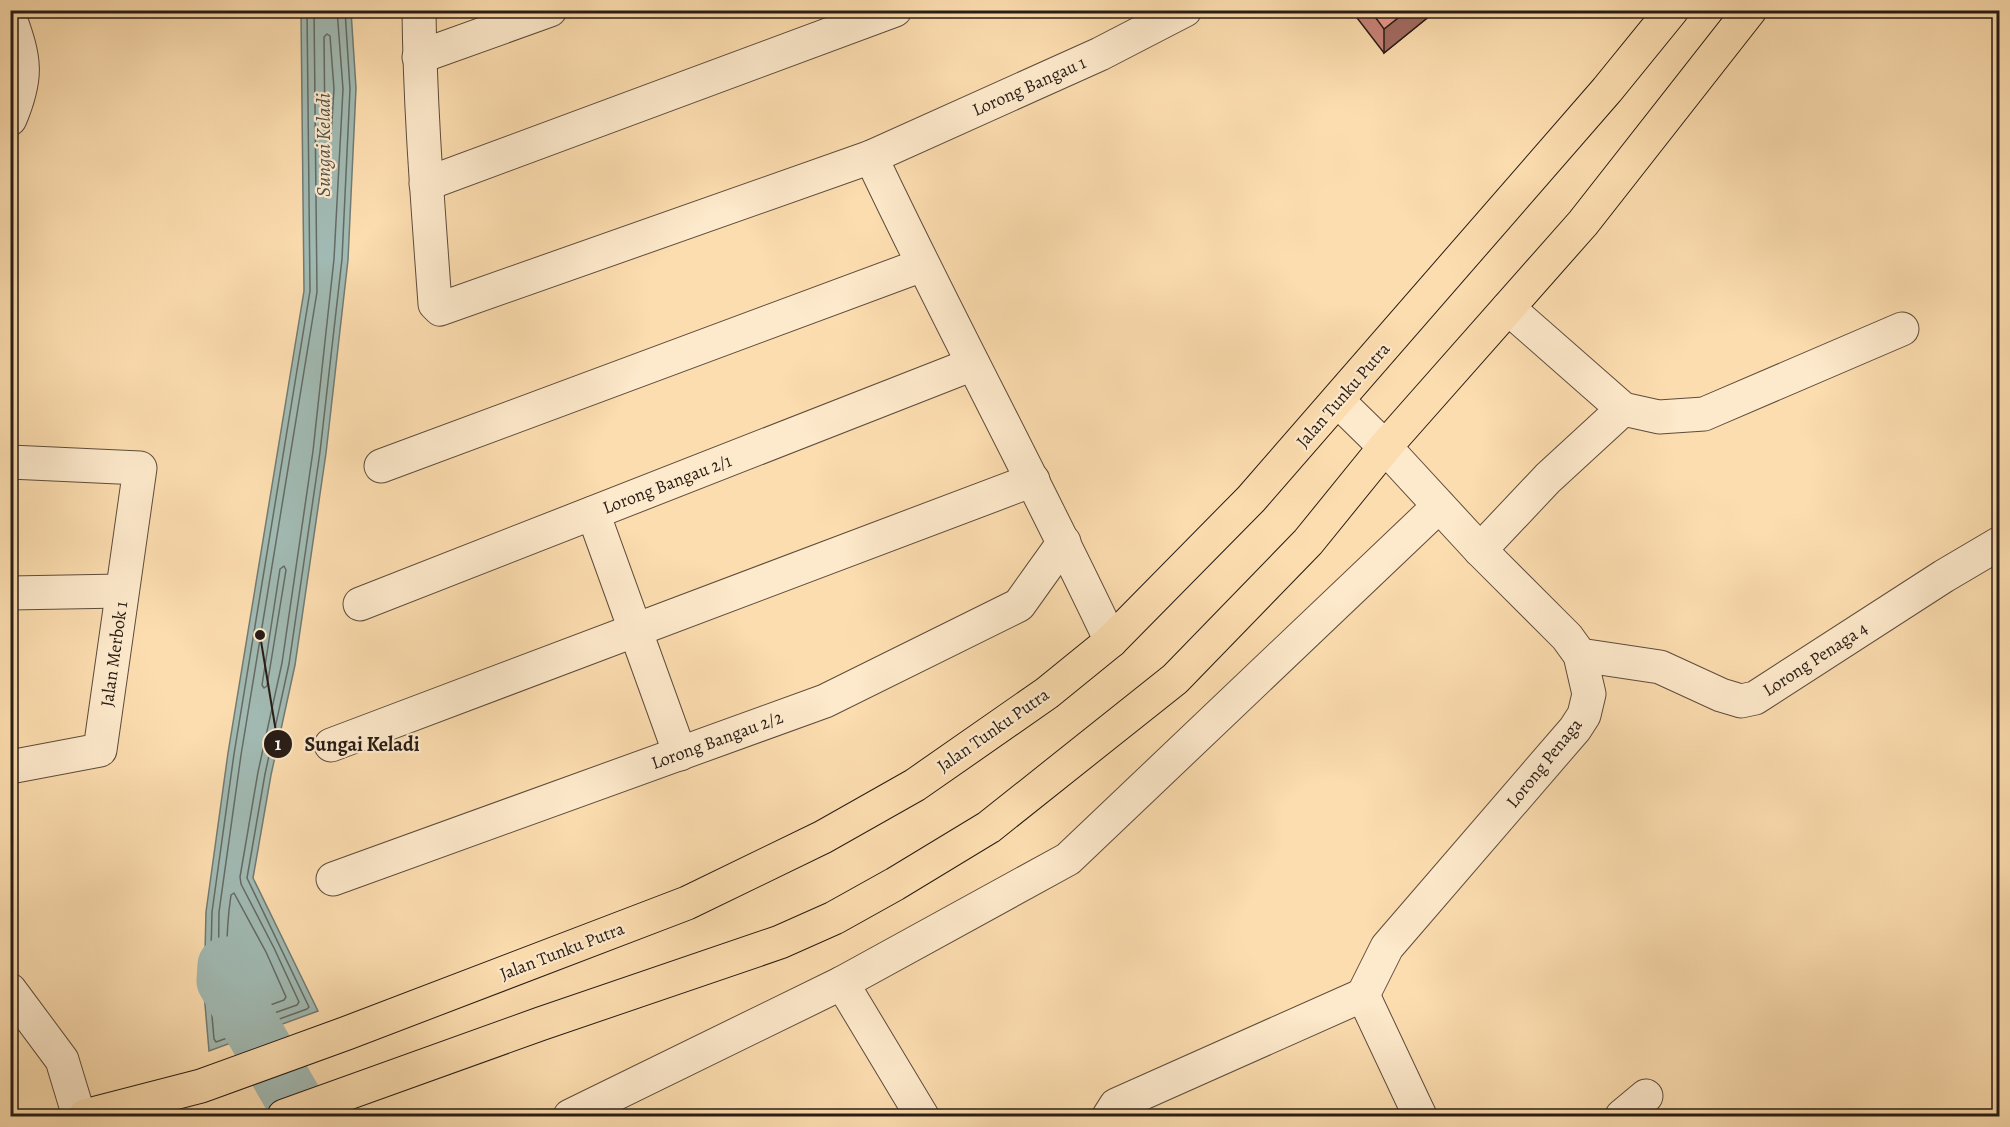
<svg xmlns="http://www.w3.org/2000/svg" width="2010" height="1127" viewBox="0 0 2010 1127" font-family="Alegreya,serif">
<rect width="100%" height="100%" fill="#fcddaf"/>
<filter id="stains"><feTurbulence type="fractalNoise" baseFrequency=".00333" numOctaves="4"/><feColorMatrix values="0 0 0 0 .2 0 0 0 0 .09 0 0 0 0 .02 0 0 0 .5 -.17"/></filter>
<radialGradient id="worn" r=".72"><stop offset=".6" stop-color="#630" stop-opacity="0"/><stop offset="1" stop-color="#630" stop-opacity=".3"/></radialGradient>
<polygon fill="#a1bab3" stroke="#717b74" stroke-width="1.5" points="301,11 351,11 356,88 348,260 326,453 295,665 271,775 253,878 318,1011 209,1051 204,993 206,912 228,753 304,291"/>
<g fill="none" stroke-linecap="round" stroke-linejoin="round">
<g stroke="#646b64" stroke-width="1.5">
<polyline points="307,10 310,291 234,754 212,912 210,993 214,1039 216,1042 307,1009 309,1007 247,878 265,774 289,664 320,452 342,259 350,89 345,10"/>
<polyline points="314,10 317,292 241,755 219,912 218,993 221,1029 223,1031 297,1005 299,1002 274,948 241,884 240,877 258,772 282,663 313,451 334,259 343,89 337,10"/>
<polygon points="327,34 330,36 334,89 331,137 329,139 325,136 324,37"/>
<polygon points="284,566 286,570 267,686 264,688 262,685 280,569"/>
<path d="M 234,893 L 266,952 L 286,997 L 284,1000 L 232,1019 L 229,1016 C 226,977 225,934 231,895 Z"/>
</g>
<polyline stroke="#a1bab3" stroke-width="57" points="226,965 225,981 303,1116"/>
<g stroke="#5d4c3c" stroke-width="35">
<g id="minor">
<path d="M 419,10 C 420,109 428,206 435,304 L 440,309 L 871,157 L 1100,54 L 1185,10"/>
<path d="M 10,18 C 25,60 28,76 10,119"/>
<polyline points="419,57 550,10"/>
<path d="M 871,157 C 948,320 1034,478 1111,641"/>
<polyline points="426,184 895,10"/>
<polyline points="1508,308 1623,409 1659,417 1704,414 1902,329"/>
<polyline points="1338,401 1385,447 1480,550 1567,637 1580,655 1589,694 1584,715 1575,729 1387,947 1363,995"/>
<polyline points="10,462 140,468 100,750 10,767"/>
<polyline points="381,466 922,265"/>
<polyline points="593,513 680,754"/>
<polyline points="1480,550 1548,478 1623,409"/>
<polyline points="10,593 122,591"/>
<polyline points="360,604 973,364"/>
<polyline points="1580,655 1660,667 1721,695 1741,701 1755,698 1944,576 2000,543"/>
<polyline points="331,745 1033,480"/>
<polyline points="333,879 825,701 1019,605 1064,542"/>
<polyline points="842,983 922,1116"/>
<polyline points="10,990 62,1060 79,1116"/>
<polyline points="1363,995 1420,1116"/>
<polyline points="570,1116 842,983 1068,859 1439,506"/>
<polyline points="1109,1116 1116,1105 1363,995"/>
<polyline points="1622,1116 1646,1096"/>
</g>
</g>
<g stroke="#281c15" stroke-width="35">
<g id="major">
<polyline points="85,1116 201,1086 347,1033 687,903 823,837 915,785 1047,693 1111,641 1251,499 1607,90 1672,10"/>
<polyline points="284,1116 540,1024 780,942 834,918 895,884 989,827 1175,679 1308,542 1385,447 1583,223 1750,10"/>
</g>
</g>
<use href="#minor" stroke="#fde9cb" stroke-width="33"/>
<use href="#major" stroke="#fcddaf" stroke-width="33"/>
</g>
<polygon fill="#c88378" stroke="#281c15" stroke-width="1.5" points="1351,10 1437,10 1384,53"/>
<polygon fill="#a26a61" stroke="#281c15" stroke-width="1.5" points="1408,10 1437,10 1384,53 1384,29"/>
<polygon fill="#e8988b" stroke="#281c15" stroke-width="1.5" points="1370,10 1408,10 1384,29"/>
<g text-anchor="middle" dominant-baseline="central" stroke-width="4.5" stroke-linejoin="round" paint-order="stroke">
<g font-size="18" fill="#281c15" stroke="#fde9cb">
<text transform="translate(1029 86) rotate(-24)">Lorong Bangau 1</text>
<text transform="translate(1343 395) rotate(-49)">Jalan Tunku Putra</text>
<text transform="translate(667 484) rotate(-21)">Lorong Bangau 2/1</text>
<text transform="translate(114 654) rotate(-82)">Jalan Merbok 1</text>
<text transform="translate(1815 659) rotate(-33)">Lorong Penaga 4</text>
<text transform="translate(993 730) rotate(-35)">Jalan Tunku Putra</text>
<text transform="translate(717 740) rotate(-20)">Lorong Bangau 2/2</text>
<text transform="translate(1544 763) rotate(-51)">Lorong Penaga</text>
<text transform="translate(562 951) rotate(-21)">Jalan Tunku Putra</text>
</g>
<g font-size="20" font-style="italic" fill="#52534c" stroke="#fde9cb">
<text transform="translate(323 145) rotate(-90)">Sungai Keladi</text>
</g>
</g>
<path fill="none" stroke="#281c15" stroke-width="2" d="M260 635L278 744"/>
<g fill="#281c15" stroke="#fde9cb" stroke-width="2">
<circle cx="260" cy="635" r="6"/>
<circle cx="278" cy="744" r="15"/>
</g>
<g font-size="18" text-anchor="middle" font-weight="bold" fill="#fff">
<text x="278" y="750">1</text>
</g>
<g font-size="20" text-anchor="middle" font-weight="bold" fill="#281c15" stroke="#fde9cb" stroke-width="4.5" stroke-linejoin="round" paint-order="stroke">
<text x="362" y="751">Sungai Keladi</text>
</g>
<rect width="2010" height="1127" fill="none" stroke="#fcddaf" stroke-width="36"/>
<rect x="12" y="12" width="1986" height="1103" fill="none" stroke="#281c15" stroke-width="3"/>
<rect x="18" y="18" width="1974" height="1091" fill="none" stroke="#281c15" stroke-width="1.5"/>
<rect width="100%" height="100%" filter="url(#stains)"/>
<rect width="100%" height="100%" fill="url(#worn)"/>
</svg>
